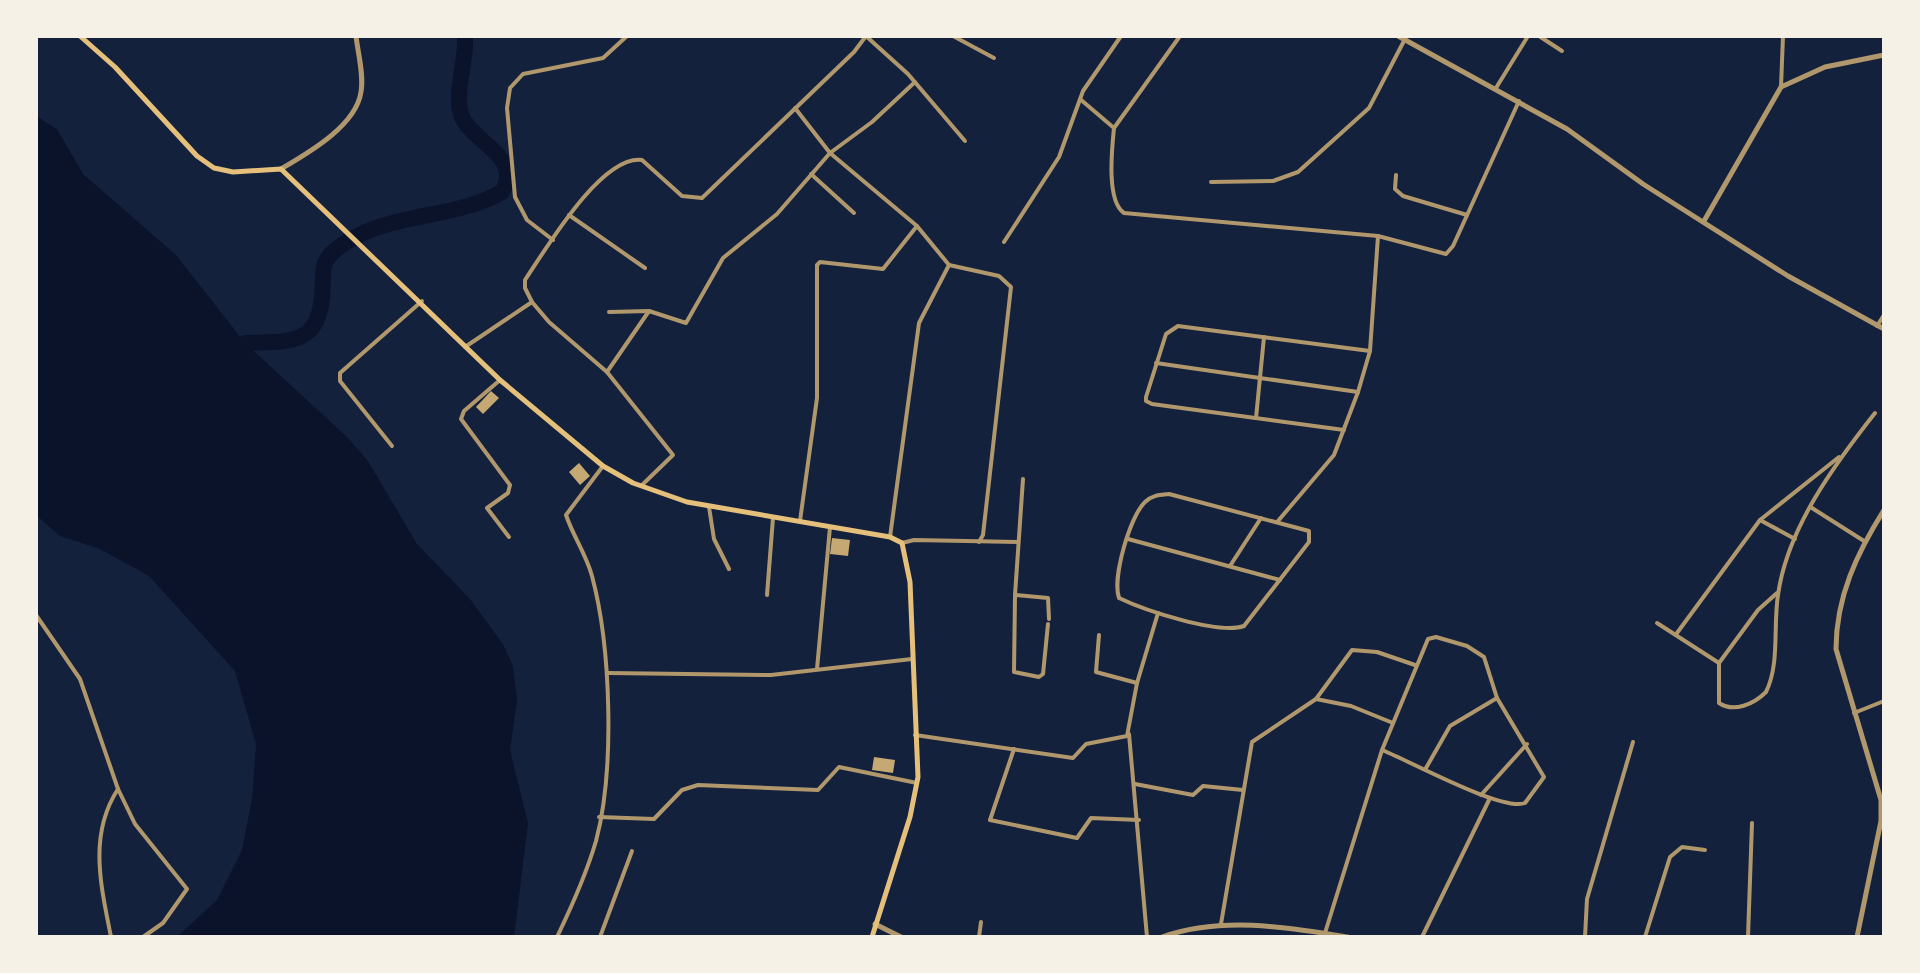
<svg xmlns="http://www.w3.org/2000/svg" width="1920" height="973" viewBox="0 0 1920 973" font-family="Barlow,sans-serif">
<rect width="100%" height="100%" fill="#14213d"/>
<polygon fill="#0b132b" points="36,116 57,129 83,174 176,255 245,343 347,437 368,461 417,544 470,599 503,644 513,666 517,700 510,750 528,823 514,937 177,937 217,900 242,850 252,799 256,744 235,671 149,576 100,549 60,536 36,515"/>
<g fill="none" stroke-linecap="round" stroke-linejoin="round">
<path stroke="#0b132b" stroke-width="16" d="M 245,343 C 302,342 322,342 323,279 C 323,268 324,260 333,252 C 379,211 452,221 502,192 C 523,156 474,144 462,117 C 453,95 467,60 465,36"/>
</g>
<g fill="#c6a872">
<polygon points="491,391 499,398 483,414 476,407"/>
<polygon points="579,463 590,476 580,485 569,472"/>
<polygon points="832,538 850,540 848,556 830,554"/>
<polygon points="874,757 895,760 893,773 872,770"/>
</g>
<g fill="none" stroke-linecap="round" stroke-linejoin="round">
<g stroke="#b1986c" stroke-width="4">
<polyline points="953,36 994,58"/>
<polyline points="1539,36 1562,51"/>
<polyline points="867,37 908,74 965,141"/>
<polyline points="1781,87 1783,36"/>
<polyline points="1496,88 1528,36"/>
<path d="M 1080,99 L 1114,128 C 1112,148 1106,201 1124,213 L 1378,236 L 1446,254 L 1453,246 L 1519,101"/>
<polyline points="795,108 830,153 917,226 949,265 919,323 890,537"/>
<polyline points="1114,128 1180,36"/>
<polyline points="811,174 854,213"/>
<polyline points="1396,175 1395,189 1403,196 1467,215"/>
<polyline points="1211,182 1273,181 1298,172 1369,108 1405,39"/>
<polyline points="569,215 645,268"/>
<polyline points="553,240 527,220 515,197 507,108 510,88 523,74 603,58 627,36"/>
<polyline points="1004,242 1059,157 1083,91 1121,36"/>
<polyline points="949,265 999,276 1011,287 983,535 979,542"/>
<polyline points="532,302 549,322 607,372 673,455 642,485"/>
<polyline points="609,312 649,311 686,323 723,258 777,214 830,153 872,122 915,82"/>
<polyline points="1877,326 1884,315"/>
<path d="M 465,347 L 532,302 L 525,288 L 525,280 C 546,249 601,155 642,160 L 682,196 L 702,198 L 854,52 L 866,36"/>
<polyline points="1156,363 1358,392"/>
<polyline points="607,372 649,311"/>
<polyline points="500,380 464,411 461,419 510,485 508,493 487,508 509,537"/>
<polyline points="1256,418 1264,337"/>
<polyline points="1344,430 1152,404 1146,401 1146,397 1166,334 1178,326 1370,351"/>
<polyline points="392,446 340,381 340,373 422,301"/>
<path d="M 1169,494 L 1309,531 L 1309,542 L 1244,626 C 1218,635 1144,610 1119,598 C 1112,578 1130,516 1145,502 C 1152,495 1160,495 1169,494 Z"/>
<polyline points="709,507 714,539 729,569"/>
<polyline points="1812,508 1864,541"/>
<polyline points="1760,520 1795,539"/>
<polyline points="800,521 817,398 817,265 820,262 883,269 917,226"/>
<polyline points="1278,521 1334,455 1358,392 1370,351 1378,236"/>
<polyline points="1128,539 1280,580"/>
<polyline points="902,543 914,540 1018,542"/>
<polyline points="1230,566 1261,518"/>
<polyline points="767,595 773,518"/>
<polyline points="1015,595 1023,479"/>
<polyline points="36,615 80,679 118,789 135,824 187,889 163,923 143,937"/>
<polyline points="1657,623 1719,663 1758,610 1777,593"/>
<polyline points="1048,624 1043,674 1039,677 1014,672 1015,595 1048,598 1049,619"/>
<polyline points="1677,633 1760,520 1839,457"/>
<polyline points="1099,635 1096,672 1137,683"/>
<path d="M 1719,663 L 1719,703 C 1734,713 1754,704 1766,692 C 1780,664 1773,625 1778,595 C 1787,529 1834,465 1875,413"/>
<polyline points="817,669 830,527"/>
<polyline points="608,673 771,675 912,659"/>
<polyline points="1316,699 1351,706 1393,723"/>
<polyline points="1854,713 1884,701"/>
<polyline points="1129,734 1147,937"/>
<polyline points="915,735 1073,758 1086,744 1127,736 1137,683 1158,613"/>
<polyline points="1014,749 990,820 1077,838 1091,818 1139,820"/>
<polyline points="1426,768 1450,726 1497,698"/>
<polyline points="1135,784 1193,795 1203,786 1243,790"/>
<polyline points="1481,795 1527,744"/>
<polyline points="599,817 654,819 682,790 698,785 818,790 839,767 917,783"/>
<polyline points="1221,924 1252,742 1316,699 1352,650 1377,652 1415,665"/>
<path d="M 1325,933 L 1382,750 L 1428,639 L 1436,637 L 1467,646 L 1484,657 L 1497,698 L 1544,777 L 1525,803 C 1502,812 1410,761 1382,750"/>
<path d="M 111,937 C 101,886 88,835 118,789"/>
<path d="M 557,937 C 572,906 586,875 596,841 C 615,770 611,647 592,576 C 586,554 573,536 566,515 L 603,466"/>
<polyline points="600,937 632,851"/>
<polyline points="979,937 981,922"/>
<polyline points="1422,937 1489,800"/>
<polyline points="1585,937 1587,899 1633,742"/>
<polyline points="1645,937 1670,857 1682,847 1705,850"/>
<polyline points="1748,937 1752,823"/>
</g>
<g stroke="#b1986c" stroke-width="5">
<polyline points="1398,36 1567,129 1643,184 1788,276 1884,329"/>
<path d="M 281,169 C 308,153 356,126 361,92 C 364,74 358,54 356,36"/>
<polyline points="1704,221 1781,87 1825,67 1884,55"/>
<polyline points="875,924 901,937"/>
<path d="M 1162,937 C 1222,916 1286,927 1348,937"/>
<path d="M 1857,937 L 1881,821 L 1881,800 L 1836,649 C 1836,597 1857,553 1884,510"/>
</g>
<polyline stroke="#e5c07b" stroke-width="5" points="80,36 115,67 197,156 214,168 233,172 281,169 500,380 603,466 633,483 687,502 890,537 902,543 910,582 918,777 910,817 872,937"/>
</g>
<rect width="1920" height="973" fill="none" stroke="#f6f1e7" stroke-width="76"/>
</svg>
